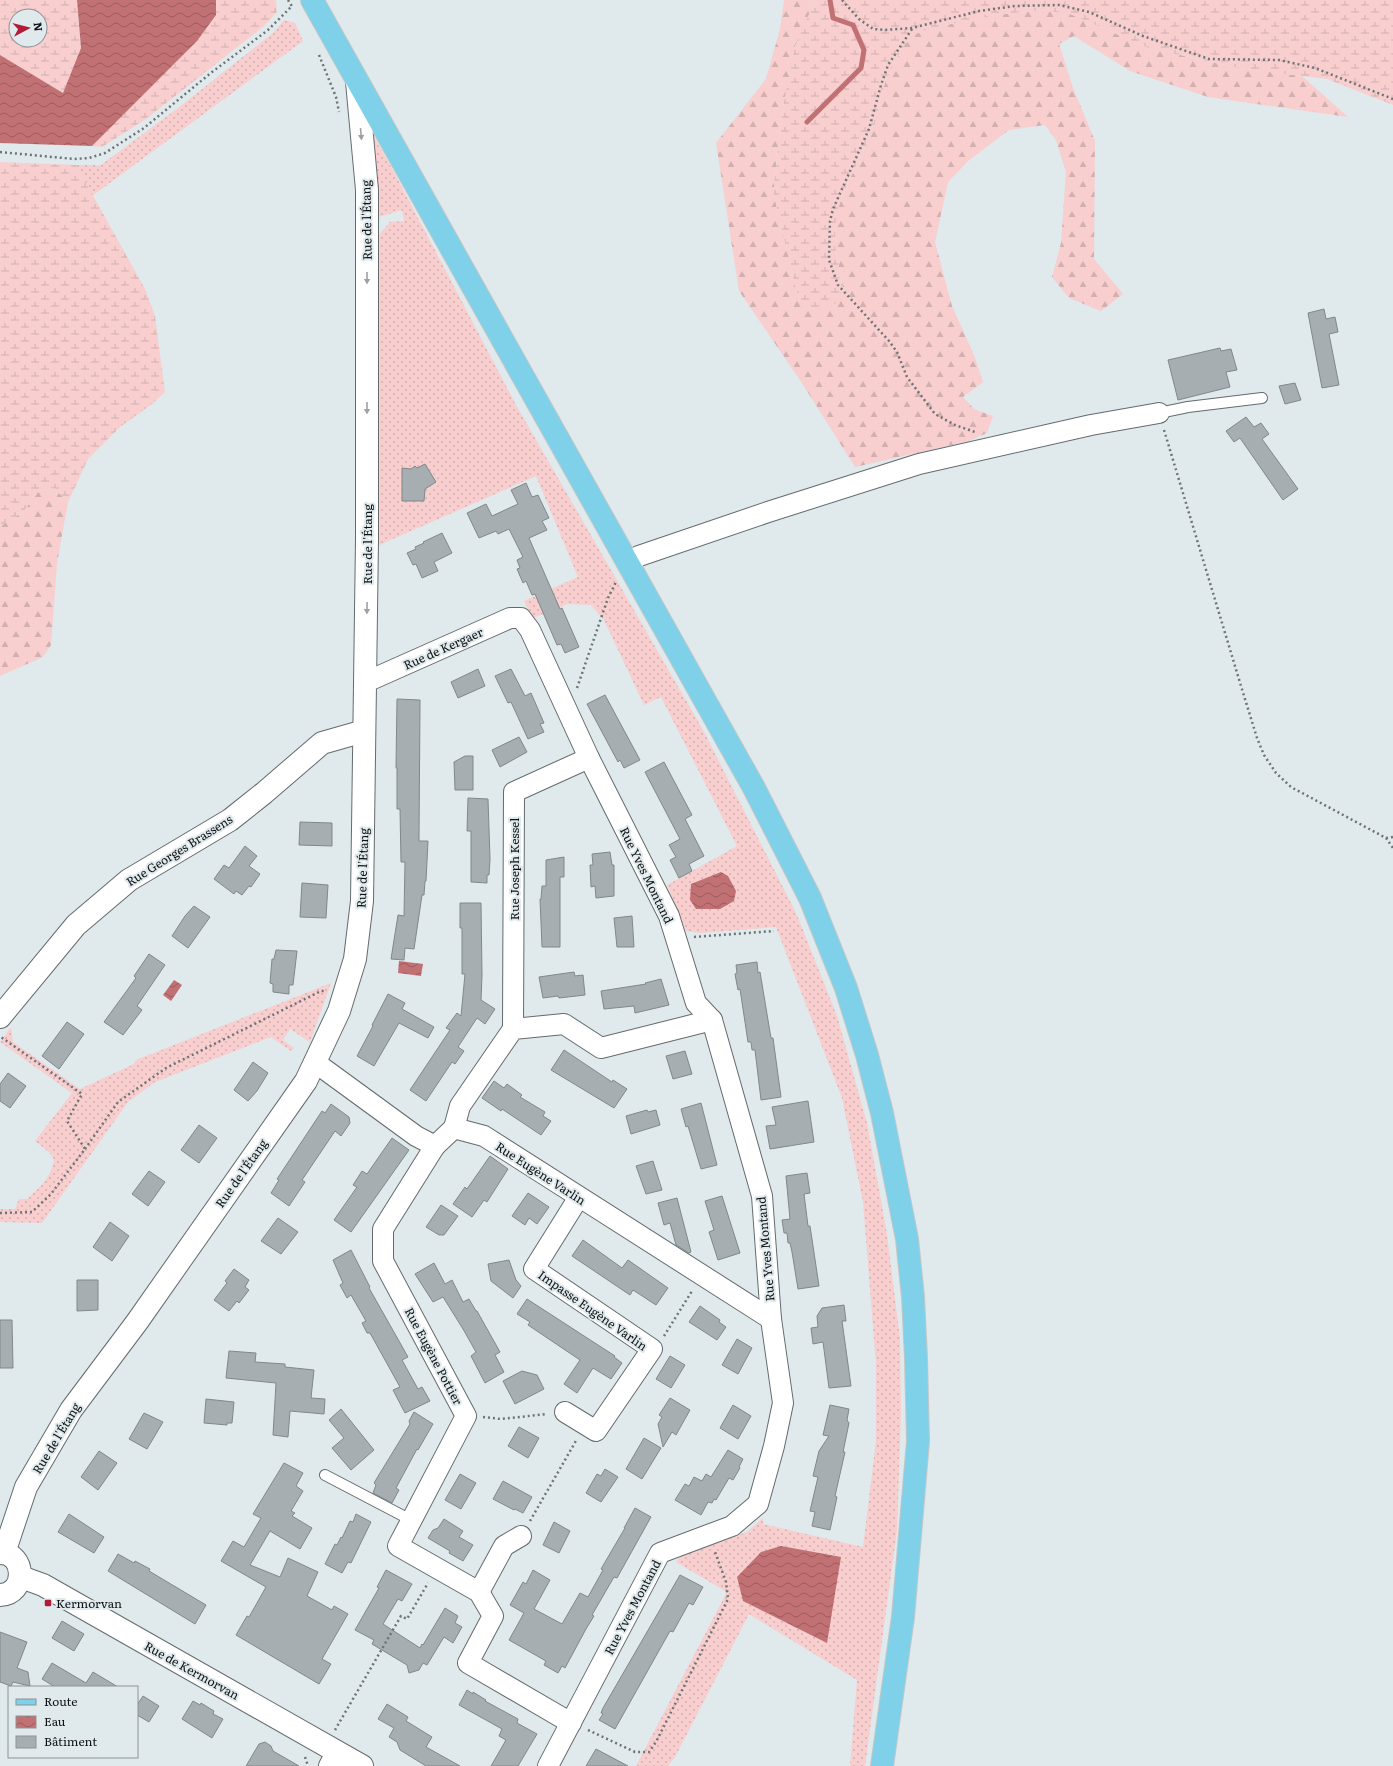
<svg xmlns="http://www.w3.org/2000/svg" width="1393" height="1766" viewBox="0 0 1393 1766" font-family="Literata,serif">
<defs>
<pattern id="grass-dots" width="8" height="8" patternUnits="userSpaceOnUse"><rect width="8" height="8" fill="#f8cece"/><path d="M2 2h.1M6 6h.1" fill="none" stroke="#d3b0b0" stroke-width="1.8" stroke-linecap="round"/></pattern>
<pattern id="forest-firs" width="22" height="20" patternUnits="userSpaceOnUse"><rect width="22" height="20" fill="#f8cece"/><path d="M5 1l3.5 6h-7zM16 11l3.5 6h-7z" fill="#d3b0b0"/></pattern>
<pattern id="wetland-marsh" width="20" height="14" patternUnits="userSpaceOnUse"><rect width="20" height="14" fill="#f8cece"/><path d="M1 5h8M5 5V1M11 12h8M15 12V8" fill="none" stroke="#d3b0b0"/></pattern>
<pattern id="water-waves" width="16" height="10" patternUnits="userSpaceOnUse"><rect width="16" height="10" fill="#c17174"/><path d="M0 5q4-4 8 0t8 0" fill="none" stroke="#9b5b5e"/></pattern>
</defs>
<rect width="100%" height="100%" fill="#e0e9ec"/>
<g fill="url(#grass-dots)">
<polygon points="284,20 295,23 303,41 92,196 76,165 101,165 178,108 273,33"/>
<polygon points="368,126 395,174 516,405 703,730 797,915 837,1016 867,1123 887,1234 900,1339 901,1414 897,1530 865,1766 850,1766 857,1680 749,1614 675,1757 668,1766 636,1766 727,1592 676,1562 682,1555 747,1532 763,1518 763,1524 863,1547 876,1441 876,1364 863,1202 842,1098 776,927 700,933 686,931 667,885 737,846 661,697 644,705 604,620 591,605 568,604 533,618 524,601 578,577 536,476 377,546 373,255 379,235 390,222 404,221 402,210 375,218"/>
<path d="M 331,983 L 310,1042 L 290,1029 L 283,1040 L 294,1048 L 291,1051 L 271,1037 L 155,1082 L 128,1102 L 42,1223 L 0,1222 L 0,1209 L 15,1209 L 19,1199 L 27,1199 C 41,1186 50,1179 54,1160 L 50,1153 L 35,1141 L 72,1093 L 0,1042 L 11,1027 L 13,1042 L 80,1089 L 134,1064 L 136,1060 Z"/>
</g>
<g fill="url(#forest-firs)">
<polygon points="784,0 812,0 813,4 784,101 774,183 774,195 796,289 805,306 843,289 835,246 836,216 843,193 873,131 885,83 896,60 906,43 916,33 928,29 987,16 1042,10 1070,14 1149,48 1239,68 1302,76 1348,117 1208,97 1130,71 1074,36 1059,44 1073,88 1095,141 1094,259 1123,294 1101,311 1069,298 1052,277 1061,243 1066,172 1056,140 1045,125 1009,130 968,161 948,182 935,242 952,306 974,355 983,382 963,397 974,409 993,416 987,433 969,441 855,467 800,380 739,291 716,143 766,79 780,29"/>
<polygon points="54,488 68,502 57,563 51,645 43,657 0,676 0,526 22,513 39,491"/>
</g>
<g fill="url(#wetland-marsh)" fill-rule="evenodd">
<path d="M 0,0 L 77,0 L 81,48 L 63,93 L 0,55 ZM 16,16 L 40,16 L 40,40 L 16,40 Z"/>
<polygon points="216,0 276,0 277,12 264,26 146,119 102,147 92,146 197,41 216,15"/>
<polygon points="812,0 1393,0 1393,105 1327,79 1239,68 1149,48 1070,14 1042,10 987,16 928,29 916,34 906,43 896,60 885,83 873,131 843,193 836,216 835,246 843,289 841,300 827,308 805,307 796,289 774,196 774,183 784,101 795,46 813,5"/>
<polygon points="0,162 76,165 145,289 155,316 165,392 152,404 120,427 88,459 68,502 54,488 39,491 22,513 0,526"/>
</g>
<g fill="url(#water-waves)">
<polygon points="77,0 216,0 216,15 197,41 92,146 0,143 0,55 63,93 81,48"/>
<polygon points="721,872 728,876 736,891 734,901 720,909 696,909 690,900 691,884"/>
<polygon points="399,961 423,964 421,976 398,973"/>
<polygon points="174,980 182,985 171,1001 163,995"/>
<polygon points="781,1546 841,1557 827,1643 743,1601 737,1577 761,1552"/>
</g>
<g fill="none" stroke-linecap="round" stroke-linejoin="round">
<polyline stroke="#c17174" stroke-width="5" points="807,122 861,68 864,50 853,25 833,18 830,0"/>
</g>
<g fill="#a6aeb1" stroke="#80888a">
<polygon points="1324,309 1326,319 1335,317 1338,332 1329,334 1339,385 1322,388 1308,313"/>
<polygon points="1220,348 1221,351 1231,349 1237,370 1226,372 1230,387 1178,400 1168,360"/>
<polygon points="1295,383 1301,400 1285,404 1279,386"/>
<polygon points="1246,417 1254,427 1261,423 1269,434 1262,439 1298,489 1283,500 1240,438 1234,442 1226,431"/>
<polygon points="425,464 436,482 425,489 424,501 402,501 402,468 411,469 415,466 417,468"/>
<polygon points="526,483 532,497 538,495 549,518 542,521 547,530 529,538 560,609 562,608 579,647 565,653 561,644 557,645 535,594 532,595 526,581 523,583 517,569 520,568 517,560 523,557 509,529 498,534 496,531 479,538 467,513 486,504 492,516 518,504 511,490"/>
<polygon points="442,533 452,553 434,562 438,571 422,578 416,564 413,565 407,553 416,549 415,547 424,543 423,542"/>
<polygon points="478,669 485,686 458,698 451,682"/>
<polygon points="511,669 525,696 531,693 544,723 540,724 544,732 528,739 511,702 508,703 495,676"/>
<polygon points="605,695 640,760 624,768 620,760 618,762 587,704"/>
<polygon points="397,699 420,700 419,839 419,841 428,841 426,881 425,881 424,895 422,895 414,949 405,948 404,960 391,959 398,915 404,916 405,862 401,862 400,809 397,809 397,768 396,768"/>
<polygon points="519,737 527,752 500,767 492,750"/>
<polygon points="465,756 473,756 473,790 455,790 454,762"/>
<polygon points="664,762 692,815 685,819 704,856 689,864 692,871 679,878 670,860 676,857 669,845 680,839 645,772"/>
<polygon points="468,798 488,799 490,859 489,875 487,875 487,883 471,882 471,831 467,831"/>
<polygon points="300,822 332,823 332,846 299,845"/>
<polygon points="245,846 257,856 249,866 260,874 251,887 249,886 242,895 236,891 234,894 214,879 224,865 229,868"/>
<polygon points="610,852 612,865 614,865 614,896 596,898 595,886 591,887 590,865 593,865 592,854"/>
<polygon points="564,857 564,877 560,877 560,947 542,947 540,899 541,899 542,886 546,886 546,860"/>
<polygon points="302,883 328,885 326,918 300,917"/>
<polygon points="460,903 481,903 482,975 481,1000 495,1009 485,1024 477,1018 458,1047 464,1051 455,1064 452,1062 426,1101 410,1090 450,1030 446,1028 457,1013 461,1016 465,974 462,974 462,928 460,928"/>
<polygon points="194,906 210,917 188,948 172,936 185,916"/>
<polygon points="632,916 634,947 617,947 614,918"/>
<polygon points="276,950 297,951 293,985 289,985 289,994 273,992 273,984 270,983 272,959 274,959"/>
<polygon points="149,954 165,965 137,1006 142,1010 123,1035 104,1022 136,978 134,976"/>
<polygon points="757,962 758,973 760,972 771,1038 773,1038 781,1097 761,1100 755,1050 752,1050 751,1042 748,1042 740,989 738,990 735,974 737,973 736,965"/>
<polygon points="574,972 575,976 583,975 585,995 559,998 558,996 543,998 539,977"/>
<polygon points="661,979 669,1005 635,1013 634,1006 604,1009 601,991 646,984 645,983"/>
<polygon points="388,994 405,1003 402,1009 434,1027 428,1038 399,1023 374,1066 357,1056 373,1026 372,1025"/>
<polygon points="67,1022 84,1034 59,1069 42,1056"/>
<polygon points="564,1050 612,1082 613,1080 627,1089 614,1108 551,1070"/>
<polygon points="685,1051 692,1074 673,1079 666,1056"/>
<polygon points="253,1062 268,1073 257,1091 248,1101 234,1090"/>
<polygon points="8,1073 26,1086 10,1108 0,1101 0,1084"/>
<polygon points="494,1081 504,1088 507,1084 522,1095 520,1097 545,1112 543,1116 551,1121 541,1135 502,1109 501,1111 482,1098"/>
<polygon points="808,1101 814,1142 770,1149 766,1126 776,1125 772,1107"/>
<polygon points="701,1103 717,1165 701,1169 688,1126 686,1127 681,1109"/>
<polygon points="331,1104 349,1117 350,1123 341,1136 335,1131 302,1180 305,1182 289,1206 271,1193 279,1180 277,1179 322,1111 325,1113"/>
<polygon points="647,1110 648,1112 656,1110 660,1125 631,1134 626,1116"/>
<polygon points="199,1125 217,1138 199,1163 181,1150"/>
<polygon points="392,1138 409,1150 351,1232 334,1220 357,1187 353,1185 362,1171 367,1174"/>
<polygon points="490,1156 508,1169 487,1202 484,1200 472,1217 453,1204 465,1187 467,1189"/>
<polygon points="653,1161 662,1190 646,1194 636,1166"/>
<polygon points="149,1171 165,1182 148,1206 132,1194"/>
<polygon points="807,1173 810,1193 804,1194 808,1226 810,1226 819,1286 798,1289 792,1252 790,1243 788,1243 787,1233 784,1233 782,1220 790,1219 786,1176"/>
<polygon points="528,1193 549,1207 537,1224 529,1218 525,1225 512,1216"/>
<polygon points="722,1196 740,1253 718,1260 709,1232 714,1230 705,1201"/>
<polygon points="677,1198 691,1252 689,1253 676,1245 670,1223 664,1225 658,1203"/>
<polygon points="441,1205 458,1216 444,1235 439,1235 426,1227"/>
<polygon points="278,1218 298,1232 281,1254 261,1241"/>
<polygon points="110,1222 129,1236 112,1261 93,1247"/>
<polygon points="583,1240 622,1268 628,1260 668,1288 656,1305 633,1290 630,1295 572,1256"/>
<polygon points="351,1250 370,1287 369,1288 408,1357 402,1360 418,1389 422,1387 430,1401 405,1413 393,1390 400,1387 370,1333 367,1333 362,1323 366,1321 351,1295 347,1298 340,1285 343,1283 333,1260"/>
<polygon points="509,1260 516,1280 521,1286 513,1298 491,1281 488,1264"/>
<polygon points="434,1263 445,1284 452,1280 463,1302 469,1299 476,1311 477,1311 500,1352 495,1355 504,1372 485,1383 471,1356 476,1352 463,1329 443,1297 433,1302 415,1274"/>
<polygon points="234,1269 249,1280 245,1287 249,1290 239,1303 237,1301 229,1311 214,1300 227,1283 225,1281"/>
<polygon points="77,1280 98,1280 98,1310 77,1311"/>
<polygon points="527,1299 615,1356 614,1357 622,1363 611,1379 593,1368 577,1393 564,1384 580,1360 528,1325 530,1322 517,1314"/>
<polygon points="844,1305 846,1321 842,1321 851,1386 829,1388 823,1342 813,1344 811,1328 818,1327 817,1316 822,1308"/>
<polygon points="700,1306 720,1320 719,1322 726,1327 717,1340 689,1322"/>
<polygon points="0,1320 12,1320 13,1368 0,1368"/>
<polygon points="737,1339 752,1348 738,1374 722,1365"/>
<polygon points="229,1351 256,1353 255,1362 285,1364 285,1367 314,1370 311,1398 325,1399 324,1414 290,1411 288,1437 273,1435 276,1383 226,1378"/>
<polygon points="670,1356 685,1365 671,1388 656,1379"/>
<polygon points="522,1371 537,1375 544,1389 515,1404 503,1381"/>
<polygon points="670,1398 690,1410 676,1435 672,1432 663,1447 658,1424 662,1417 659,1415"/>
<polygon points="206,1399 234,1402 232,1423 227,1423 227,1425 204,1423"/>
<polygon points="733,1405 751,1416 738,1439 720,1428"/>
<polygon points="830,1405 849,1409 847,1420 849,1423 843,1452 845,1452 835,1496 837,1497 830,1530 812,1526 815,1512 810,1511 818,1477 813,1476 819,1451 829,1436 823,1435"/>
<polygon points="341,1409 374,1450 351,1470 332,1448 344,1438 329,1420"/>
<polygon points="414,1412 433,1424 418,1450 417,1449 396,1488 399,1490 392,1503 373,1493 376,1485 374,1483 410,1424 409,1421"/>
<polygon points="144,1413 163,1422 147,1449 129,1439"/>
<polygon points="519,1427 539,1438 528,1458 508,1446"/>
<polygon points="644,1438 661,1448 642,1479 626,1469"/>
<polygon points="728,1450 743,1459 739,1467 740,1468 733,1480 729,1478 716,1500 714,1499 712,1503 708,1502 701,1515 675,1500 685,1484 689,1486 694,1477 702,1481 706,1474 711,1477"/>
<polygon points="99,1451 117,1463 98,1490 81,1477"/>
<polygon points="284,1463 303,1473 296,1486 303,1491 291,1511 295,1513 292,1516 312,1528 300,1549 270,1531 250,1565 280,1577 288,1558 318,1572 307,1596 332,1610 334,1606 348,1614 322,1659 331,1664 319,1684 236,1635 247,1616 249,1617 266,1587 221,1561 233,1541 244,1547 261,1518 253,1514"/>
<polygon points="605,1469 618,1477 601,1502 586,1493 597,1474 601,1476"/>
<polygon points="460,1474 476,1483 461,1509 445,1500"/>
<polygon points="503,1481 532,1497 523,1513 515,1509 514,1510 493,1499"/>
<polygon points="635,1508 651,1517 617,1578 614,1577 592,1615 594,1616 586,1629 565,1668 562,1666 558,1673 544,1665 546,1661 509,1640 524,1613 510,1605 523,1582 526,1584 533,1570 550,1580 534,1609 562,1624 580,1593 588,1597 603,1570 601,1569 625,1528 624,1528"/>
<polygon points="69,1514 104,1537 94,1553 58,1532"/>
<polygon points="356,1514 371,1522 351,1563 348,1562 342,1573 325,1564 335,1544 337,1545 341,1537 342,1538 350,1521 353,1522"/>
<polygon points="444,1519 463,1531 459,1537 473,1545 463,1561 449,1553 450,1551 428,1538 433,1530 438,1528"/>
<polygon points="554,1522 570,1531 559,1553 543,1545"/>
<polygon points="118,1554 134,1563 135,1561 150,1569 149,1571 206,1605 195,1624 108,1571"/>
<polygon points="386,1570 412,1584 402,1601 398,1599 383,1624 420,1648 422,1644 423,1645 445,1608 458,1616 455,1623 462,1627 453,1643 444,1637 427,1665 423,1663 419,1670 409,1673 407,1665 372,1644 374,1640 355,1630 379,1588 377,1587"/>
<polygon points="680,1575 703,1587 693,1605 689,1603 673,1632 670,1631 615,1729 599,1720 603,1714 601,1713 603,1708"/>
<polygon points="62,1621 84,1634 74,1651 52,1638"/>
<polygon points="0,1632 27,1642 17,1668 28,1672 30,1686 13,1682 11,1686 0,1682"/>
<polygon points="52,1663 86,1683 93,1672 118,1687 55,1687 42,1679"/>
<polygon points="467,1690 473,1694 473,1692 486,1700 485,1701 518,1719 517,1723 537,1734 518,1766 491,1766 506,1740 499,1736 502,1729 459,1705"/>
<polygon points="143,1696 159,1706 149,1722 137,1715 137,1705"/>
<polygon points="193,1701 200,1705 201,1703 214,1711 213,1714 223,1719 212,1738 182,1719"/>
<polygon points="387,1704 408,1717 406,1721 432,1737 426,1747 460,1766 426,1766 400,1750 397,1742 389,1737 394,1728 378,1719"/>
<polygon points="265,1742 271,1746 273,1751 299,1766 246,1766 259,1744"/>
<polygon points="596,1749 628,1766 586,1766"/>
</g>
<g fill="none" stroke-linecap="round" stroke-linejoin="round">
<g stroke="#646b6e" stroke-width="12">
<g id="service">
<polyline points="1159,413 1188,407 1262,398"/>
<polyline points="325,1475 411,1520"/>
</g>
</g>
<g stroke="#646b6e" stroke-width="22">
<g id="minor">
<polyline points="627,563 639,556 768,512 919,464 1091,425 1159,413"/>
<polyline points="366,682 510,618 521,618 530,630 589,758 669,916 696,1003 712,1020 762,1196 771,1319 783,1403 774,1446 758,1504 732,1526 660,1553 548,1766"/>
<polyline points="513,1029 514,792 589,758"/>
<polyline points="316,1063 416,1136 435,1146 454,1128 484,1136 771,1319"/>
<polyline points="454,1128 460,1106 513,1029 564,1024 601,1048 712,1020"/>
<polyline points="435,1146 383,1229 383,1261 466,1416 398,1546 479,1592 493,1616 468,1663 571,1723"/>
<polyline points="565,1412 596,1431 652,1349 534,1269 579,1197"/>
<polyline points="479,1592 504,1546 521,1536"/>
<polyline points="329,1766 336,1753"/>
</g>
</g>
<g stroke="#646b6e" stroke-width="24">
<g id="tertiary">
<polyline points="0,1017 76,925 129,880 230,820 264,793 322,743 364,731"/>
<path d="M 0,1553 C 26,1553 27,1594 0,1595"/>
<polyline points="4,1553 26,1487 71,1410 137,1322 306,1081 339,1011 355,959 362,901 367,539 367,190 357,82"/>
<polyline points="21,1577 43,1585 362,1766"/>
</g>
</g>
<g stroke="#c5c6c6" stroke-width="24">
<polyline id="primary" points="312,0 754,788 810,898 846,988 867,1055 882,1113 907,1239 913,1297 916,1358 918,1441 903,1617 882,1766"/>
</g>
<g stroke="#6e7476" stroke-width="2.5" stroke-dasharray="2 3" stroke-linecap="butt">
<polyline points="288,0 293,8"/>
<polyline points="842,0 859,19 873,29 885,30 912,28 979,11 1015,6 1059,5 1089,12 1143,36 1209,59 1279,60 1315,68 1393,99"/>
<polyline points="912,29 888,65 881,85 869,129 833,209 830,221 829,260 838,285 889,341 897,352 907,377 935,414 955,425 975,432"/>
<polyline points="319,55 336,97 339,112"/>
<polyline points="0,152 74,159 89,158 105,153 144,128 212,72 268,30 292,6"/>
<polyline points="1164,430 1241,686 1257,738 1264,755 1276,773 1291,787 1386,838 1393,848"/>
<polyline points="577,688 608,598 616,582"/>
<polyline points="1386,838 1393,837"/>
<polyline points="694,937 774,931"/>
<polyline points="85,1149 118,1102 166,1068 321,991 326,991"/>
<polyline points="0,1213 32,1212 51,1194 85,1149 67,1121 82,1094 1,1037"/>
<polyline points="664,1336 692,1291"/>
<polyline points="483,1417 501,1419 547,1414"/>
<polyline points="530,1521 577,1439"/>
<polyline points="335,1730 401,1616 407,1619 428,1583"/>
<polyline points="588,1730 635,1752 649,1752 656,1742 728,1599 726,1582 715,1552"/>
<polyline points="305,1757 308,1766"/>
</g>
<use href="#service" stroke="#fff" stroke-width="10"/>
<use href="#minor" stroke="#fff" stroke-width="20"/>
<use href="#tertiary" stroke="#fff" stroke-width="22"/>
<use href="#primary" stroke="#7fd1e9" stroke-width="22"/>
</g>
<defs><path id="oneway-solid" d="M-6-.8H1V-3.2L6.5 0L1 3.2V.8H-6Z"/></defs>
<g fill="#9fa0a1">
<use href="#oneway-solid" transform="translate(361 134) rotate(85)"/>
<use href="#oneway-solid" transform="translate(367 278) rotate(90)"/>
<use href="#oneway-solid" transform="translate(367 408) rotate(90)"/>
<use href="#oneway-solid" transform="translate(367 608) rotate(91)"/>
</g>
<rect fill="#b01c38" stroke="#e0e9ec" stroke-width="1.5" x="44" y="1599" width="8" height="8" rx="2"/>
<g text-anchor="middle" dominant-baseline="central" stroke-width="4" stroke-linejoin="round" paint-order="stroke">
<g font-size="12" fill="#0f1213" stroke="#e0e9ec">
<text transform="translate(366 220) rotate(-91)">Rue de l'Étang</text>
<text transform="translate(367 544) rotate(-90)">Rue de l'Étang</text>
<text transform="translate(443 648) rotate(-24)">Rue de Kergaer</text>
<text transform="translate(179 850) rotate(-32)">Rue Georges Brassens</text>
<text transform="translate(362 868) rotate(-88)">Rue de l'Étang</text>
<text transform="translate(514 869) rotate(-90)">Rue Joseph Kessel</text>
<text transform="translate(647 875) rotate(64)">Rue Yves Montand</text>
<text transform="translate(241 1173) rotate(-55)">Rue de l'Étang</text>
<text transform="translate(541 1173) rotate(33)">Rue Eugène Varlin</text>
<text transform="translate(765 1249) rotate(-95)">Rue Yves Montand</text>
<text transform="translate(593 1310) rotate(35)">Impasse Eugène Varlin</text>
<text transform="translate(434 1356) rotate(62)">Rue Eugène Pottier</text>
<text transform="translate(56 1438) rotate(-59)">Rue de l'Étang</text>
<text transform="translate(632 1607) rotate(-62)">Rue Yves Montand</text>
<text transform="translate(192 1670) rotate(29)">Rue de Kermorvan</text>
</g>
<g font-size="12" fill="#0f1213" stroke="#e0e9ec" text-anchor="start">
<text x="56" y="1603">Kermorvan</text>
</g>
</g>
<rect x="8" y="1686" width="130" height="72" fill="#e0e9ec" stroke="#8c9395"/>
<rect x="16" y="1699" width="20" height="6" fill="#7fd1e9" stroke="#8c9395"/>
<text x="44" y="1706" font-size="12" fill="#0f1213">Route</text>
<rect x="16" y="1716" width="20" height="12" fill="url(#water-waves)" stroke="#8c9395"/>
<text x="44" y="1726" font-size="12" fill="#0f1213">Eau</text>
<rect x="16" y="1736" width="20" height="12" fill="#a6aeb1" stroke="#8c9395"/>
<text x="44" y="1746" font-size="12" fill="#0f1213">Bâtiment</text>
<g transform="translate(28 28) rotate(83)"><circle r="19" fill="#e0e9ec" stroke="#8c9395"/>
<path d="M0-3L7 15L0 10L-7 15Z" fill="#b01c38"/>
<text y="-6" font-size="11" font-weight="bold" text-anchor="middle" fill="#0f1213">N</text>
</g>
</svg>
